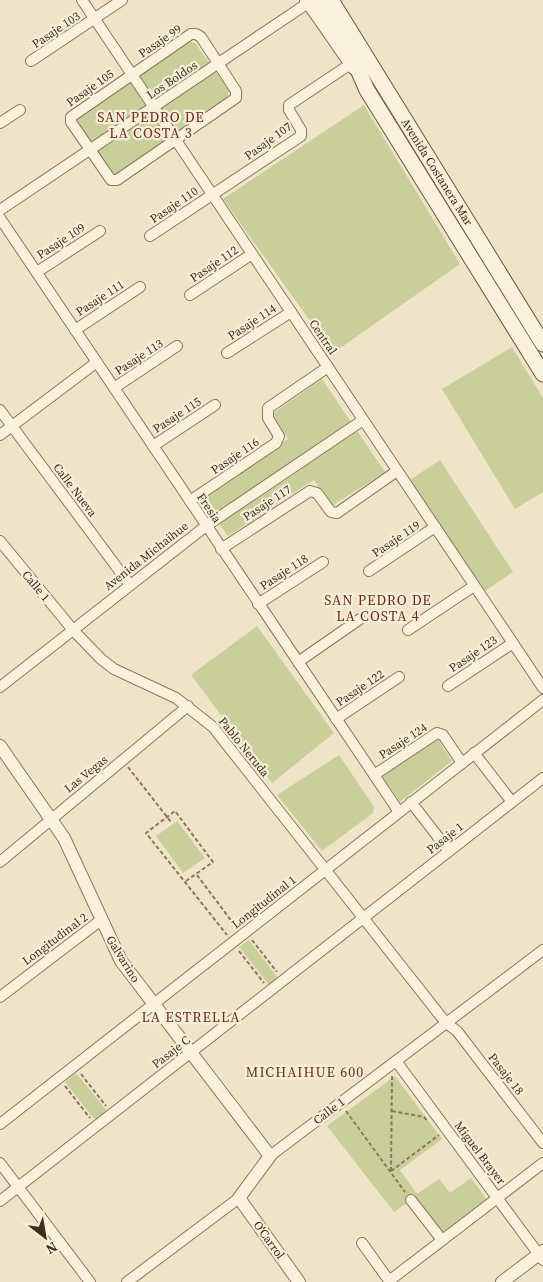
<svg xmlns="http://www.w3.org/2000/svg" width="543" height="1282" viewBox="0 0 543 1282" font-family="'Source Serif 4',serif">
<rect width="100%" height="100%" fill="#f0e4c8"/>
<g fill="#c9cf9b">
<polygon points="187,41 195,43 229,90 227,99 119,175 113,174 77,124 79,116"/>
<polygon points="364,105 460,264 333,353 223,199"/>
<polygon points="512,347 543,398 543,492 515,509 442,389"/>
<polygon points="322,379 385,472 332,506 314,480 228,536 201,499 288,439 273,413"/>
<polygon points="440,460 513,572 485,591 410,480"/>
<polygon points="257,626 334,733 272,783 191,675"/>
<polygon points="437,738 452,761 400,802 381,774"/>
<polygon points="339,755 374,807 373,813 322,851 277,795"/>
<polygon points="177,821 205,858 183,873 156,836"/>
<polygon points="249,940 278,978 269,985 239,947"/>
<polygon points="76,1073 107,1111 95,1120 65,1082"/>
<polygon points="395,1076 442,1139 400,1170 417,1194 439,1179 450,1193 471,1178 488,1201 446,1233 441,1233 414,1198 394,1212 327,1126"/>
</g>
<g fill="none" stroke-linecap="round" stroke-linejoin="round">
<g stroke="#8d765c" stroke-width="12">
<g id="minor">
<polyline points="82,0 543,688"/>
<polyline points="305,0 353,69"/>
<polygon points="191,34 196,34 201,37 236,91 236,98 117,180 111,180 71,122 71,117"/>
<polyline points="31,61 122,0"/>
<polyline points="0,123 20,110"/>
<polyline points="0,210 308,3"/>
<polyline points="0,218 399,812"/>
<polyline points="150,236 301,136 301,130 289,110 289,105 349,65"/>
<polyline points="37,272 100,231"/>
<polyline points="190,295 252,254"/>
<polyline points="75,330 140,287"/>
<polyline points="227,353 291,312"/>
<polyline points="114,388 177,346"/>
<polyline points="0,410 130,585"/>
<polyline points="0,435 97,362"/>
<polyline points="153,446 215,405"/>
<polyline points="190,501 276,443 279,436 268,418 268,408 328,367"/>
<polyline points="0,541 73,630 101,659 114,669 176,698 213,727 446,1023 457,1031 543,1143"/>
<polyline points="221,549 310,491 317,493 331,512 337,513 397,471"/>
<polyline points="369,571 435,527"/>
<polyline points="258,604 323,562"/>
<polyline points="408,630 474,586"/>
<polyline points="298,662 360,619"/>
<polyline points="448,686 513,643"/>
<polyline points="0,687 206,526 363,420"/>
<polyline points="336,719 399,677"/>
<polyline points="474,753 512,802"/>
<polyline points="374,775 437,733 443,735 462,763"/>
<polyline points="411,802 449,851"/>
<polyline points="0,862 188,706"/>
<polyline points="0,997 101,920"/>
<polyline points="396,1061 543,1260"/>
<polyline points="0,1124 543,700"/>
<polyline points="270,1156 543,950"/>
<polyline points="0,1163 90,1282"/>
<polyline points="411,1200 442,1240"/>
<polyline points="0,1201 543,778"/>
<polyline points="362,1243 390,1282"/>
<polyline points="389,1281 543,1163"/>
<polyline points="127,1282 239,1198"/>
</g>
</g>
<g stroke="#8d765c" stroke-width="14">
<g id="tertiary">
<polyline points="0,746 64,838 121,961 270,1156 239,1198 299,1282"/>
<polyline points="502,1282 543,1251"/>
</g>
</g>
<g stroke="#6f573f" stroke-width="17">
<g id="secondary">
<polyline points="317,0 347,45 367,90 543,374"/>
<polyline points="331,0 543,344"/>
</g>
</g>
<g stroke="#8d765c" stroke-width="2" stroke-dasharray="4 2.5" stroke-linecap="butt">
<polyline points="128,767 171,822"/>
<polyline points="197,875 236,927"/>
<polyline points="186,881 213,862 175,811 146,833 227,935"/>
<polyline points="252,940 277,972"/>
<polyline points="239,951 264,983"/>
<polyline points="81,1074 106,1106"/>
<polyline points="65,1086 90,1118"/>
<polyline points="346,1111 405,1192"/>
<polyline points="392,1111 424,1117 428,1122"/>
<polyline points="391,1171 392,1076"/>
<polyline points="391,1171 439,1135"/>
</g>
<use href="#minor" stroke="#faf1dc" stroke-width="10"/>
<use href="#tertiary" stroke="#faf1dc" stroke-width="12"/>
<use href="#secondary" stroke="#faf1dc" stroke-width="15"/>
</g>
<g text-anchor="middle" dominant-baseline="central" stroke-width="4.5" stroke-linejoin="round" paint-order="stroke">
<g font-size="12" fill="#3d2e20" stroke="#f7eed8">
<text transform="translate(56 30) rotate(-34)">Pasaje 103</text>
<text transform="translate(160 41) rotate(-34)">Pasaje 99</text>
<text transform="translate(172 80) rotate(-34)">Los Boldos</text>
<text transform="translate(90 88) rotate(-35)">Pasaje 105</text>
<text transform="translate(268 141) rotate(-36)">Pasaje 107</text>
<text transform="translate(437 172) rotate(58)">Avenida Costanera Mar</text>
<text transform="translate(174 205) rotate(-34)">Pasaje 110</text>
<text transform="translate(61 241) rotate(-33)">Pasaje 109</text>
<text transform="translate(214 264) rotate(-34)">Pasaje 112</text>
<text transform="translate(100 298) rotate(-33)">Pasaje 111</text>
<text transform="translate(252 322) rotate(-33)">Pasaje 114</text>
<text transform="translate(323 337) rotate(56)">Central</text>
<text transform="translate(139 357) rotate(-33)">Pasaje 113</text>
<text transform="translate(177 415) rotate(-33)">Pasaje 115</text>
<text transform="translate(235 456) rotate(-34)">Pasaje 116</text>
<text transform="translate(75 490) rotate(53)">Calle Nueva</text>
<text transform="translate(267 503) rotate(-33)">Pasaje 117</text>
<text transform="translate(209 508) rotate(56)">Fresia</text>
<text transform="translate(396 539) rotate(-34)">Pasaje 119</text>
<text transform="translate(146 556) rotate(-38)">Avenida Michaihue</text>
<text transform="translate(284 572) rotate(-33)">Pasaje 118</text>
<text transform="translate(36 586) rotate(50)">Calle 1</text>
<text transform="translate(473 654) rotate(-34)">Pasaje 123</text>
<text transform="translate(360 688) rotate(-34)">Pasaje 122</text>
<text transform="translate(403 741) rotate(-33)">Pasaje 124</text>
<text transform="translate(244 747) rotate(51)">Pablo Neruda</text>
<text transform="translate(86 774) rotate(-39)">Las Vegas</text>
<text transform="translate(445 838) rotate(-38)">Pasaje 1</text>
<text transform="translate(264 902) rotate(-38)">Longitudinal 1</text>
<text transform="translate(55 939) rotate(-37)">Longitudinal 2</text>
<text transform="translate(123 959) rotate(58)">Galvarino</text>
<text transform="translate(171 1052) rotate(-38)">Pasaje C</text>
<text transform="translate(506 1074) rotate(52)">Pasaje 18</text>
<text transform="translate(329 1111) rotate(-37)">Calle 1</text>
<text transform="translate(480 1153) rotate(53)">Miguel Brayer</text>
<text transform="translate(269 1240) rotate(54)">O'Carrol</text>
</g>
<g font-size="14" letter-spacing="1" fill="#6b2e1e" stroke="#f7eed8">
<text x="151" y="117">SAN PEDRO DE<tspan x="151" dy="16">LA COSTA 3</tspan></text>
<text x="378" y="600">SAN PEDRO DE<tspan x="378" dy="16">LA COSTA 4</tspan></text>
<text x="191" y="1017">LA ESTRELLA</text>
<text x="305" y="1072">MICHAIHUE 600</text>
</g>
</g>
<g transform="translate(45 1237) rotate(149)" stroke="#f7eed8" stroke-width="4" paint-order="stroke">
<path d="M0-4L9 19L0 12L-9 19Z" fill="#3d2e20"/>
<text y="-8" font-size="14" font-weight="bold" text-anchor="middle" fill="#3d2e20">N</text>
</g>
</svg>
